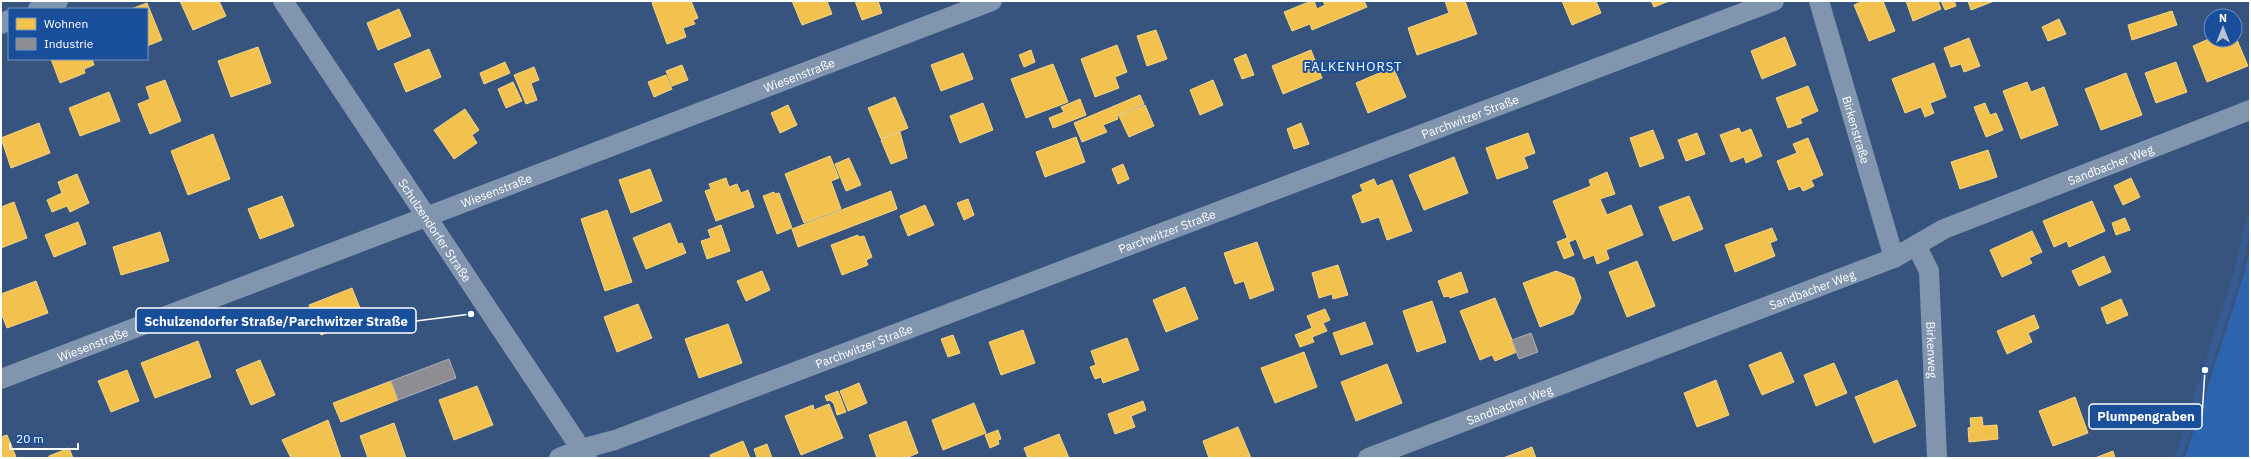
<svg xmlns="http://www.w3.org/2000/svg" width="2251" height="459" viewBox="0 0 2251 459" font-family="'IBM Plex Sans',sans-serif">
<rect width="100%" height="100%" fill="#36547e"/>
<polygon fill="#2d64b0" points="2250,248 2250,458 2185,458 2245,271"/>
<g fill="#f2c14e" stroke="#f6d483">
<polygon points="180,1 219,1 226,16 193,30"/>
<polygon points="657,1 691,1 698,18 693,20 695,24 683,28 686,37 667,44 652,3"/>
<polygon points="792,1 827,1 832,14 802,25"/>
<polygon points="855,1 878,1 882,13 862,20"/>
<polygon points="1311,1 1314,1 1317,9 1325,5 1323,1 1364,1 1367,7 1312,30 1310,24 1292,31 1284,12"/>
<polygon points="1445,1 1465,1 1477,34 1417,55 1408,28 1449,13"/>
<polygon points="1562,1 1596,1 1601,13 1572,25"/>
<polygon points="1651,1 1669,1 1654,7"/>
<polygon points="1863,1 1883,1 1895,31 1869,41 1854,5"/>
<polygon points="1906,1 1938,1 1941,9 1913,21"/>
<polygon points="1941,1 1954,1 1956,6 1945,10"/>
<polygon points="1968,1 1994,1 1971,10"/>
<polygon points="147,3 162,40 147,46 147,9 131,9"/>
<polygon points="399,9 411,36 378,50 367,23"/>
<polygon points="2172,11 2177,25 2132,40 2128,25"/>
<polygon points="2059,19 2066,34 2048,41 2042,27"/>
<polygon points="1156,30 1167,59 1147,66 1137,36"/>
<polygon points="2235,35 2248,66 2207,82 2193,46 2211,38 2211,40 2235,40"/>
<polygon points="1785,37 1796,65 1762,79 1751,51"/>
<polygon points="1969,38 1980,66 1964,72 1961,64 1951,67 1944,48"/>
<polygon points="1117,45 1127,72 1115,77 1119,88 1095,97 1081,59"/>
<polygon points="258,47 271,83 231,97 218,61"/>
<polygon points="429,49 441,77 406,92 394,64"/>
<polygon points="1031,50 1035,62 1024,67 1019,55"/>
<polygon points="1311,50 1322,78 1283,94 1272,66"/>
<polygon points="963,53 973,79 941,91 931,65"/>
<polygon points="1246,54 1254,75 1242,79 1234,59"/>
<polygon points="51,59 92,59 94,65 84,69 85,73 60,83"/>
<polygon points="505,62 510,73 484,84 480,73"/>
<polygon points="2176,62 2187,92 2156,103 2145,73"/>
<polygon points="1934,63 1946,97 1930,103 1934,113 1925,117 1921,107 1905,113 1892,79"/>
<polygon points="1053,64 1068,102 1026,118 1011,79"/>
<polygon points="682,65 688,80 672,86 666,71"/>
<polygon points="534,67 539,80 531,83 537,100 526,104 514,75"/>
<polygon points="1393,67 1406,97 1368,113 1356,83"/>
<polygon points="2126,73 2142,115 2101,130 2085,89"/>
<polygon points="666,75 672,89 654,97 648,82"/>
<polygon points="165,80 181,121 150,134 138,104 150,99 146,87"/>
<polygon points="1213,80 1223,105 1200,115 1190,90"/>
<polygon points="513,82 522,101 506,108 498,89"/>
<polygon points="2027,82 2031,92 2044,87 2058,125 2021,139 2003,91"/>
<polygon points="1808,86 1818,111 1800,119 1802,123 1788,128 1776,98"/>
<polygon points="109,92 120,121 80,136 69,108"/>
<polygon points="1140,95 1144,104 1117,116 1118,119 1103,125 1107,132 1082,142 1074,123"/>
<polygon points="895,97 908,128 881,139 868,108"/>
<polygon points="1080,99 1086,115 1053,128 1049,118 1064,112 1061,107"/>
<polygon points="983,103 993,130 960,143 950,116"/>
<polygon points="1985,103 1990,115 1996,113 2003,130 1986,137 1974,107"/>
<polygon points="788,105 797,125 780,133 771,113"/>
<polygon points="1145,105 1154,126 1129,137 1119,116"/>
<polygon points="465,109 479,130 472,135 477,143 454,159 434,130"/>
<polygon points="39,123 50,153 11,168 1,138"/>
<polygon points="1301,123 1309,144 1294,149 1287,129"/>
<polygon points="1739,128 1741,133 1751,129 1762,156 1746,163 1744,157 1731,162 1720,135"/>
<polygon points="1653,130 1664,158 1640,167 1630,138"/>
<polygon points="900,132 907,158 891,164 881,140"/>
<polygon points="1528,133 1535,153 1524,157 1528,168 1497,179 1486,148"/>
<polygon points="1697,133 1705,154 1686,161 1678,140"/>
<polygon points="213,134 230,179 188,195 171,151"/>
<polygon points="1076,137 1085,162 1045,177 1036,152"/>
<polygon points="1808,138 1823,175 1811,180 1814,186 1803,191 1800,186 1789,190 1777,161 1797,153 1793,144"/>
<polygon points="1988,150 1997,177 1960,189 1951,162"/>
<polygon points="830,156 839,178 831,181 841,209 804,223 785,174"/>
<polygon points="1454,157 1468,193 1424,210 1409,175"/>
<polygon points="849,158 861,185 846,191 835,164"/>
<polygon points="1123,164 1129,179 1118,184 1112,169"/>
<polygon points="650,169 662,201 631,213 619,180"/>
<polygon points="1607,172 1615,194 1600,199 1607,215 1631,205 1643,235 1606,250 1609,259 1597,264 1594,255 1584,259 1576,239 1569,242 1553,201 1591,186 1589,180"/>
<polygon points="77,174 89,203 70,212 67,206 52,212 47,200 62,193 58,182"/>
<polygon points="726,178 729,187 737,184 741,193 748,190 754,207 716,221 705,191 711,189 709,184"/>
<polygon points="2131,178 2140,197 2123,205 2114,186"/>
<polygon points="1374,179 1377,186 1392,180 1412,231 1387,240 1379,217 1362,223 1352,196 1363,191 1360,185"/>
<polygon points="891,191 897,209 798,247 792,229"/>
<polygon points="774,192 775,194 779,193 792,228 777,234 763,196"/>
<polygon points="282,196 294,226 260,239 248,209"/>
<polygon points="1689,196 1703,229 1673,241 1659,207"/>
<polygon points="968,199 974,215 964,220 957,203"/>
<polygon points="2092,201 2105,231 2069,247 2067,241 2054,247 2043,221"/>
<polygon points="14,202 27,238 1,248 1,207"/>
<polygon points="925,205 934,225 908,236 900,216"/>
<polygon points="607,210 632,282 605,291 581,219"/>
<polygon points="2125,218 2130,230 2116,235 2112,223"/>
<polygon points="78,222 86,244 54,257 45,235"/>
<polygon points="670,223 678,244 682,243 686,253 646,269 633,238"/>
<polygon points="721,225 730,251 707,259 701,241 711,238 708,230"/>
<polygon points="1772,228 1777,240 1770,243 1775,256 1735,272 1725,245"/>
<polygon points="2032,231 2042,252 2029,258 2032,263 2002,277 1990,250"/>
<polygon points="160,232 169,261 121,275 113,247"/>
<polygon points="858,235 858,237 864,236 872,257 866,260 868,265 842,275 831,245"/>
<polygon points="1567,238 1574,255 1564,259 1557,242"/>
<polygon points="1257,242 1274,290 1250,299 1244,281 1235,284 1224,253"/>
<polygon points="2104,256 2111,272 2079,286 2072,271"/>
<polygon points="1637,261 1655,306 1627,317 1609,272"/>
<polygon points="1338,265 1348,295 1333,299 1332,294 1319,298 1312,273"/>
<polygon points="762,271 770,290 746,301 737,281"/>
<polygon points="1556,271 1574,278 1581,298 1573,314 1540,327 1523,283"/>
<polygon points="1461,272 1468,292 1450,298 1449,296 1444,297 1438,281"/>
<polygon points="36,281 48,313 7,328 1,313 1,294"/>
<polygon points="1185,287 1198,319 1166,332 1153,300"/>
<polygon points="352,288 360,308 330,320 334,330 321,335 309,305"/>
<polygon points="1495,298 1517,352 1495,361 1492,355 1480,360 1460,311"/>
<polygon points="2121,299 2128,315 2107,324 2101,308"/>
<polygon points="1432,301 1446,342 1417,352 1403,311"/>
<polygon points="638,304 652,338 617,352 604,317"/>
<polygon points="1325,309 1330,320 1323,323 1327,331 1312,337 1314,342 1300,347 1295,335 1312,328 1307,316"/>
<polygon points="2034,315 2039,328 2028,333 2032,342 2007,354 1997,331"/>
<polygon points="1365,322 1373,344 1341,355 1333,333"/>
<polygon points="728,324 742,363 699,378 685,339"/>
<polygon points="1023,330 1035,363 1001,375 989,342"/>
<polygon points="953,335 960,353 948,357 941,339"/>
<polygon points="1127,338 1139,370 1103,383 1101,377 1095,379 1090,367 1096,365 1091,351"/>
<polygon points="198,341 211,377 155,398 141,363"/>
<polygon points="1304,352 1317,387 1275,403 1261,368"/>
<polygon points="1781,352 1794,382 1762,395 1749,365"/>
<polygon points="260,360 275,395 251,405 236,370"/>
<polygon points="1834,363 1847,393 1816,406 1804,375"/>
<polygon points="1387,364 1402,403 1356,421 1341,382"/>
<polygon points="127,370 139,401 111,412 98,381"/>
<polygon points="1716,380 1729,415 1697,427 1684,393"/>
<polygon points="1897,380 1916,426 1874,443 1855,397"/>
<polygon points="391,381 398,400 341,422 333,403"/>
<polygon points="859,383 867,403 848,411 840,391"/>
<polygon points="477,386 493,425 454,440 439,400"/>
<polygon points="838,391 846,412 837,415 834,404 830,400 827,401 825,396"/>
<polygon points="2075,397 2088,433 2053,446 2039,411"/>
<polygon points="1143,401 1146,410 1131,416 1135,427 1115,434 1108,414"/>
<polygon points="974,403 986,433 943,450 932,420"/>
<polygon points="829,404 843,438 801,455 785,416 813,405 814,410"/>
<polygon points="1982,417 1983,426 1997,425 1998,439 1969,442 1968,428 1971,427 1970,418"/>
<polygon points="328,420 341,458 291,458 282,440"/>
<polygon points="906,421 918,453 906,458 877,458 869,435"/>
<polygon points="394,423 406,458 368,458 360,436"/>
<polygon points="1238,427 1251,458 1209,458 1203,441"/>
<polygon points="998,430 1001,439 998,440 999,444 990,448 985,435"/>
<polygon points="1059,434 1069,458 1028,458 1024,448"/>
<polygon points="7,435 16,457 1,458 1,437"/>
<polygon points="743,441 750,458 711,458 710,455"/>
<polygon points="767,444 772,458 757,458 754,449"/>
<polygon points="1532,447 1536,458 1503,458"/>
<polygon points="69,448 73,458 49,458 49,456"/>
<polygon points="2113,451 2115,458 2095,458"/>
</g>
<g fill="#8d8d92" stroke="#afafb3">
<polygon points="1531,333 1538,352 1519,359 1512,340"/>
<polygon points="449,359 456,378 398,400 391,381"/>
</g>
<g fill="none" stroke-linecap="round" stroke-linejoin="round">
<polyline stroke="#365b92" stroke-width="7" points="2178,458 2236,278 2250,218"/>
<g stroke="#8195af" stroke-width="20">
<path id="s1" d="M 283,1 L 587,458"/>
<path id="s2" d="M 1819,1 L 1894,258"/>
<polyline points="38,9 58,1"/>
<polyline points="1,24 9,20"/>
<path id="s3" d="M 1916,245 L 1929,271 L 1937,458"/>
<path id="s4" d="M 1,379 L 992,1"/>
<path id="s5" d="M 559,458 L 581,449 L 615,440 L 1774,1"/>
<path id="s6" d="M 1368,458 L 1894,258 L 1944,229 L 2250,110"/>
</g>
</g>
<g text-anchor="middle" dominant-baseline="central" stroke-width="4" stroke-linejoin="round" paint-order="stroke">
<g font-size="12" fill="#fff" stroke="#194e9b">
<text stroke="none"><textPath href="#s4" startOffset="854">Wiesenstraße</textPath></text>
<text stroke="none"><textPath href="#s5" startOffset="973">Parchwitzer Straße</textPath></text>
<text stroke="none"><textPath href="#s2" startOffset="134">Birkenstraße</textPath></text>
<text stroke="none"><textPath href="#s6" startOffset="799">Sandbacher Weg</textPath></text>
<text stroke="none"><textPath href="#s4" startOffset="530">Wiesenstraße</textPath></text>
<text stroke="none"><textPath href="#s1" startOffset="275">Schulzendorfer Straße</textPath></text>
<text stroke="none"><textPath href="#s5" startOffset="649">Parchwitzer Straße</textPath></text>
<text stroke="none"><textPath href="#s6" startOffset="475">Sandbacher Weg</textPath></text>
<text stroke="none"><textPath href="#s4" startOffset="98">Wiesenstraße</textPath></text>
<text stroke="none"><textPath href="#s5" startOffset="325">Parchwitzer Straße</textPath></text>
<text stroke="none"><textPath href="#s3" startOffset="108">Birkenweg</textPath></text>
<text stroke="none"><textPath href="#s6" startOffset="151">Sandbacher Weg</textPath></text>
</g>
<g font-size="13" letter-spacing="1" fill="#fff" stroke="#194e9b">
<text x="1353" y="66">FALKENHORST</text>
</g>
</g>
<path fill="none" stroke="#fff" stroke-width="1.5" d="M471 314L416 321M2205 370L2202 416"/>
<g fill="#fff" stroke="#194e9b" stroke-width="1.5">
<circle cx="471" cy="314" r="4"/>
<circle cx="2205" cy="370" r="4"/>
</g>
<g fill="#194e9b" stroke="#fff" stroke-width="1.5">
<rect x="136" y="308" width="280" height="25" rx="4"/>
<rect x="2089" y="404" width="113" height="25" rx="4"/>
</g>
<g font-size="13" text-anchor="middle" font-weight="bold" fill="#fff">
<text x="276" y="326">Schulzendorfer Straße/Parchwitzer Straße</text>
<text x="2146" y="421">Plumpengraben</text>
</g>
<rect width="2251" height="459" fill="none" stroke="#ffffff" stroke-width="4"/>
<rect x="8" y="8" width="140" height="52" fill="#194e9b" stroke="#7595c3"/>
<rect x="16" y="18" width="20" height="12" fill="#f2c14e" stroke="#7595c3"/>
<text x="44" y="28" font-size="12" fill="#ffffff">Wohnen</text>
<rect x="16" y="38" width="20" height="12" fill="#8d8d92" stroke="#7595c3"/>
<text x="44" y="48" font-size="12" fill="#ffffff">Industrie</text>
<g transform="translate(2223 28)"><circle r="19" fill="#194e9b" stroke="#7595c3"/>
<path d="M0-3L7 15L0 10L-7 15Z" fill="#b9c3d2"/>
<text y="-6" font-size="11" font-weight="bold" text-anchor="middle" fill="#ffffff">N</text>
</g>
<path d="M10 443v6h68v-6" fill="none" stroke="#ffffff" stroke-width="2"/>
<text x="16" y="443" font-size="12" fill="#ffffff" stroke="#194e9b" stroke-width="3" paint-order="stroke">20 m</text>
</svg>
